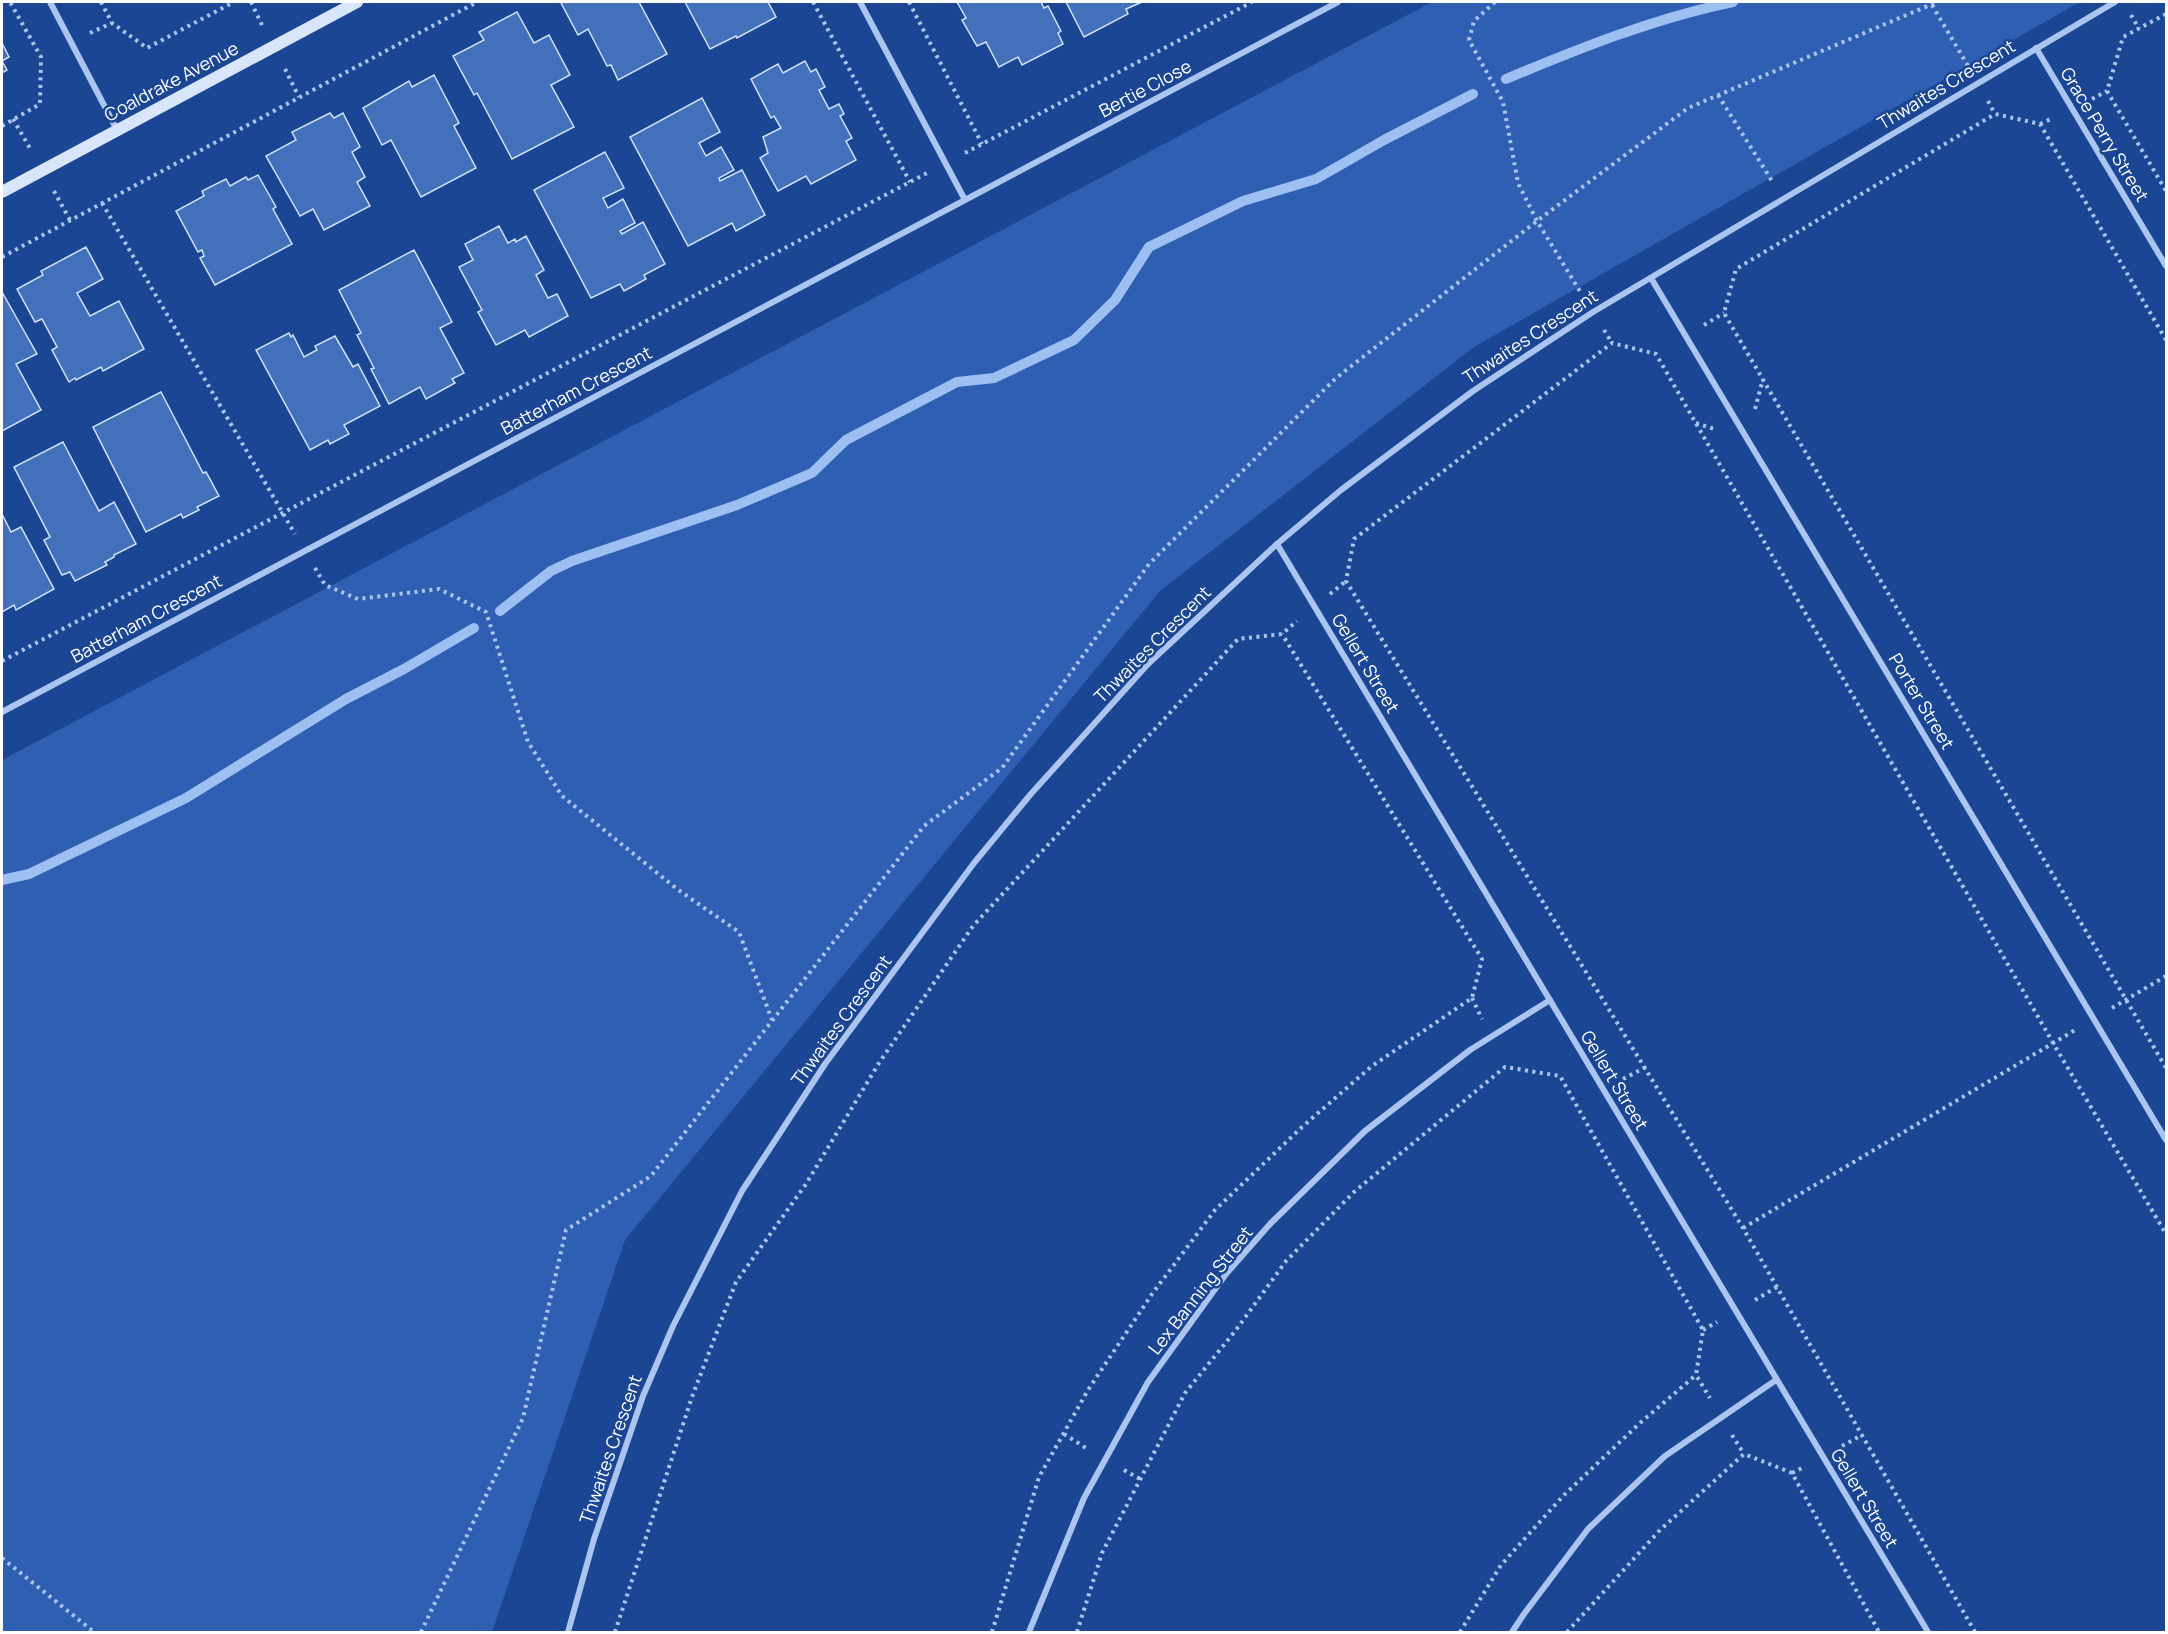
<svg xmlns="http://www.w3.org/2000/svg" width="2168" height="1634" viewBox="0 0 2168 1634" font-family="Manrope,sans-serif">
<rect width="100%" height="100%" fill="#1a4694"/>
<polygon fill="#2e5fb2" points="1432,2 2080,2 1474,347 1160,591 625,1240 492,1632 2,1632 2,760"/>
<g fill="none" stroke-linecap="round" stroke-linejoin="round">
<g stroke="#9ebff2" stroke-width="10">
<path d="M 1506,79 C 1580,48 1655,18 1733,2"/>
<polyline points="500,611 551,571 572,561 737,505 812,473 846,440 957,382 994,378 1074,340 1115,300 1149,247 1243,201 1316,179 1384,140 1473,94"/>
<polyline points="2,880 29,874 186,798 346,699 404,669 474,628"/>
</g>
</g>
<g fill="#4370bb" stroke="#d2e2fb" stroke-width="1.5">
<polygon points="564,2 639,2 667,54 618,80 611,65 607,66 588,29 578,35 561,3"/>
<polygon points="685,2 768,2 776,17 737,38 736,36 710,49"/>
<polygon points="957,2 1041,2 1044,8 1048,6 1061,31 1058,33 1063,44 1022,65 1018,57 999,67 986,42 977,46 962,20 966,18"/>
<polygon points="1066,2 1142,2 1126,9 1128,14 1084,37"/>
<polygon points="517,12 534,43 549,35 570,75 551,85 574,127 512,159 477,93 474,95 453,56 484,40 479,32"/>
<polygon points="2,43 9,57 2,61 7,70 2,73"/>
<polygon points="805,61 811,72 816,69 825,87 819,90 829,109 839,104 844,114 840,116 852,138 846,141 856,160 811,184 806,176 778,191 760,158 768,153 763,137 781,128 774,116 771,118 751,79 778,64 783,73"/>
<polygon points="434,75 459,123 454,126 476,168 421,197 391,140 382,145 363,108 409,81 412,87"/>
<polygon points="702,98 720,132 699,143 706,156 721,147 734,170 719,178 720,181 742,170 765,215 736,231 732,223 688,246 630,137"/>
<polygon points="330,113 334,118 343,113 360,147 352,152 365,177 357,182 370,206 324,230 313,209 300,216 266,156 296,140 292,132"/>
<polygon points="605,152 624,188 603,198 608,208 623,199 635,223 620,231 622,234 643,222 665,264 644,275 646,279 624,291 620,284 591,298 534,190"/>
<polygon points="258,175 276,207 273,209 292,244 215,285 200,258 204,256 202,250 198,252 176,211 204,196 202,191 226,179 230,186 246,177 248,180"/>
<polygon points="499,226 508,243 515,239 516,242 526,236 544,270 536,275 548,298 557,294 568,316 529,337 525,330 496,345 478,312 482,310 459,267 473,260 465,244"/>
<polygon points="86,247 103,279 77,293 90,316 119,301 144,349 103,371 101,367 76,380 75,378 69,382 52,350 57,347 42,319 35,322 17,289 43,275 41,271"/>
<polygon points="414,250 452,322 440,328 464,373 452,379 455,383 426,399 420,387 389,404 371,369 374,368 357,335 361,333 339,290"/>
<polygon points="2,292 37,354 16,364 41,410 2,431"/>
<polygon points="289,333 291,337 293,335 304,357 317,350 315,346 335,336 353,367 358,364 380,406 344,425 349,434 330,444 328,440 310,450 256,350"/>
<polygon points="161,392 203,473 206,472 219,496 197,507 199,510 183,518 181,514 146,532 93,427"/>
<polygon points="63,442 99,511 114,502 136,544 114,555 114,557 105,562 107,565 75,581 70,572 62,575 44,540 50,537 14,467"/>
<polygon points="2,514 11,532 21,527 54,589 16,610 14,605 2,612"/>
</g>
<g fill="none" stroke-linecap="round" stroke-linejoin="round">
<g stroke="#abc5f0" stroke-width="4" stroke-dasharray="3 4.5" stroke-linecap="butt">
<polyline points="101,2 112,23 147,48 234,2"/>
<polyline points="251,2 262,25"/>
<polyline points="813,2 910,182"/>
<polyline points="909,2 982,144"/>
<polyline points="1495,2 1474,21 1469,40 1503,102 1518,183 1537,221 1581,293"/>
<polyline points="1932,5 1968,66"/>
<polyline points="2166,14 2123,37 2107,91 2166,191"/>
<polyline points="2131,15 2139,29"/>
<polyline points="90,33 112,23"/>
<polyline points="285,69 299,97"/>
<polyline points="1718,95 1772,181"/>
<polyline points="2092,99 2107,91"/>
<polyline points="1988,101 1995,114"/>
<polyline points="13,119 31,150"/>
<polyline points="2040,124 2053,118"/>
<polyline points="2,126 40,104 41,57 10,2"/>
<polyline points="965,153 1252,2"/>
<polyline points="54,191 70,220"/>
<polyline points="102,203 295,534"/>
<polyline points="2,257 477,2"/>
<polyline points="1704,325 1724,313"/>
<polyline points="1604,330 1612,343"/>
<polyline points="2166,340 2040,124 1995,114 1736,269 1724,313 2166,1068"/>
<polyline points="1755,409 1763,379"/>
<polyline points="1696,423 1714,429"/>
<polyline points="315,568 325,585 358,599 439,589 486,612 528,742 562,796 677,889 739,932 772,1020"/>
<polyline points="1330,594 1346,581"/>
<polyline points="2,661 927,173"/>
<polyline points="1472,998 1482,1019"/>
<polyline points="2112,1008 2166,976"/>
<polyline points="1623,1079 1646,1067"/>
<polyline points="1743,1228 2075,1030"/>
<polyline points="1755,1300 1777,1287"/>
<polyline points="1703,1330 1717,1322"/>
<polyline points="1064,1434 1086,1448"/>
<polyline points="1732,1435 1744,1454"/>
<polyline points="1842,1446 1862,1435"/>
<polyline points="1124,1470 1140,1479"/>
<polyline points="1792,1473 1804,1467"/>
<polyline points="2,1558 94,1632"/>
<polyline points="421,1632 523,1418 566,1230 651,1176 924,826 1002,768 1149,564 1336,378 1537,221 1688,108 1937,2"/>
<polyline points="615,1632 692,1397 736,1282 806,1184 879,1063 973,926 1238,639 1282,634 1297,621"/>
<polyline points="992,1632 1039,1477 1088,1390 1152,1294 1215,1210 1302,1127 1372,1066 1472,998 1482,959 1282,634"/>
<polyline points="1077,1632 1102,1553 1185,1393 1236,1330 1286,1261 1354,1192 1505,1067 1560,1076 1703,1330 1696,1375 1710,1398"/>
<polyline points="1460,1632 1501,1565 1564,1495 1640,1423 1696,1375"/>
<polyline points="1567,1632 1660,1530 1744,1454 1792,1473 1879,1632"/>
<polyline points="1975,1632 1743,1228 1346,581 1354,539 1612,343 1656,354 2056,1048 2166,1234"/>
</g>
<g stroke="#abc5f0" stroke-width="6">
<polyline points="50,2 117,130"/>
<polyline points="2036,48 2166,266"/>
<polyline points="965,200 1338,2"/>
<polyline points="1651,278 2166,1140"/>
<polyline points="1277,544 1928,1632"/>
<polyline points="2,712 965,200 860,2"/>
<polyline points="568,1632 594,1539 643,1396 673,1326 742,1191 825,1064 974,863 1030,795 1148,664 1277,544 1341,490 1473,391 1593,312 2115,2"/>
<polyline points="1029,1632 1084,1498 1148,1382 1226,1274 1270,1224 1365,1131 1470,1050 1550,1000"/>
<polyline points="1512,1632 1524,1614 1588,1529 1665,1456 1776,1380"/>
</g>
<polyline stroke="#d9e5fb" stroke-width="12" points="2,192 357,2"/>
</g>
<g text-anchor="middle" dominant-baseline="central" stroke-width="5" stroke-linejoin="round" paint-order="stroke">
<g font-size="18" fill="#fff" stroke="#1a4694">
<text transform="translate(171 81) rotate(-28)">Coaldrake Avenue</text>
<text transform="translate(1946 84) rotate(-31)">Thwaites Crescent</text>
<text transform="translate(1145 88) rotate(-28)">Bertie Close</text>
<text transform="translate(2105 134) rotate(59)">Grace Perry Street</text>
<text transform="translate(1530 336) rotate(-33)">Thwaites Crescent</text>
<text transform="translate(576 390) rotate(-28)">Batterham Crescent</text>
<text transform="translate(146 618) rotate(-28)">Batterham Crescent</text>
<text transform="translate(1152 644) rotate(-45)">Thwaites Crescent</text>
<text transform="translate(1366 663) rotate(59)">Gellert Street</text>
<text transform="translate(1922 701) rotate(59)">Porter Street</text>
<text transform="translate(841 1020) rotate(-54)">Thwaites Crescent</text>
<text transform="translate(1615 1080) rotate(59)">Gellert Street</text>
<text transform="translate(1200 1290) rotate(-52)">Lex Banning Street</text>
<text transform="translate(610 1449) rotate(-71)">Thwaites Crescent</text>
<text transform="translate(1865 1498) rotate(59)">Gellert Street</text>
</g>
</g>
<rect width="2168" height="1634" fill="none" stroke="#ffffff" stroke-width="6"/>
</svg>
